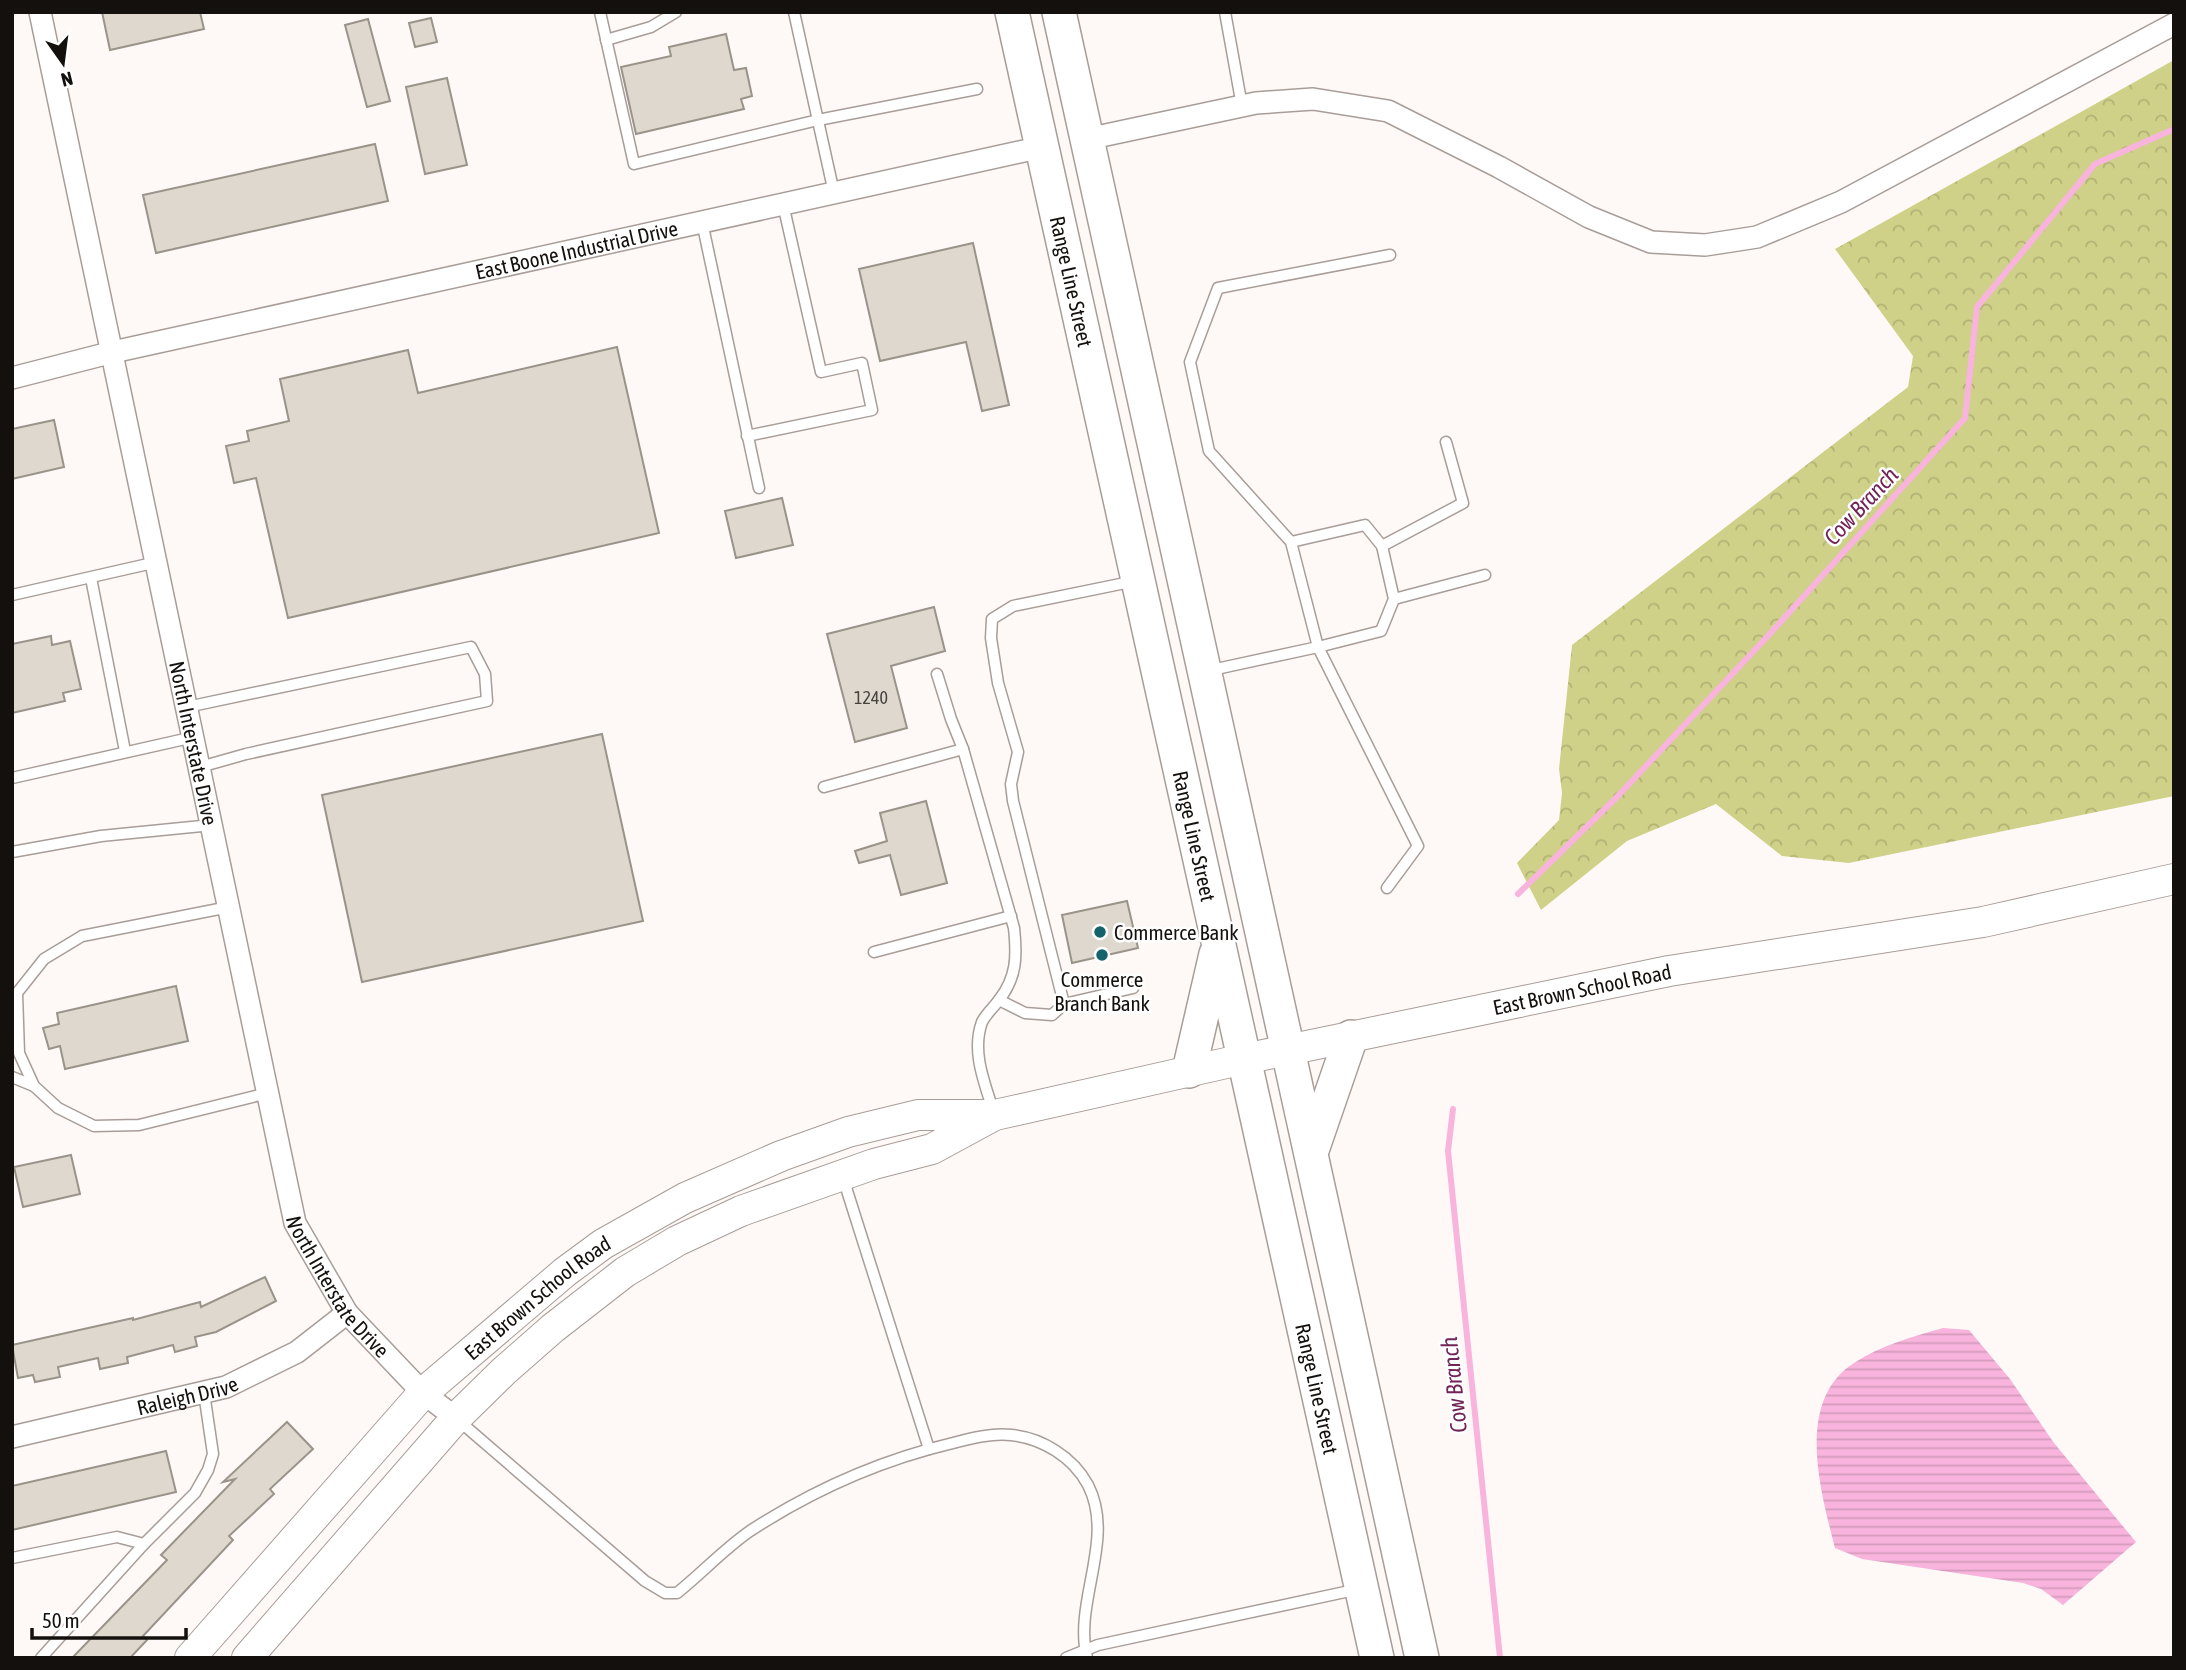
<svg xmlns="http://www.w3.org/2000/svg" width="2186" height="1670" viewBox="0 0 2186 1670" font-family="'Asap Condensed',sans-serif">
<defs>
<pattern id="forest-crowns" width="20" height="18" patternUnits="userSpaceOnUse" patternTransform="scale(1.75)"><rect width="20" height="18" fill="#cfd188"/><path d="M2 6a3 3 0 1 1 6 0M12 15a3 3 0 1 1 6 0" fill="none" stroke="#b1b274"/></pattern>
<pattern id="water-rules" width="6" height="5" patternUnits="userSpaceOnUse" patternTransform="scale(1.75)"><rect width="6" height="5" fill="#f8b4dc"/><path d="M0 2.5h6" fill="none" stroke="#d49abc"/></pattern>
</defs>
<rect width="100%" height="100%" fill="#fef9f7"/>
<polygon fill="url(#forest-crowns)" points="2174,60 2174,796 1849,863 1782,856 1716,804 1627,841 1541,910 1517,863 1559,820 1562,793 1559,769 1572,645 1908,387 1913,356 1835,249"/>
<path fill="url(#water-rules)" d="M 1943,1328 L 1969,1330 L 2010,1379 L 2054,1443 L 2136,1542 L 2063,1605 L 2041,1589 L 2023,1583 L 1862,1559 L 1835,1548 C 1821,1493 1794,1401 1854,1363 C 1881,1345 1912,1337 1943,1328 Z"/>
<g fill="none" stroke-linecap="round" stroke-linejoin="round">
<g stroke="#f8b4dc" stroke-width="6">
<polyline points="1518,894 1616,798 1766,638 1965,418 1977,307 2095,164 2174,129"/>
<polyline points="1453,1109 1448,1151 1500,1658"/>
</g>
</g>
<g fill="#ded8cf" stroke="#99938a" stroke-width="2">
<polygon points="102,12 200,12 204,29 110,50"/>
<polygon points="431,18 437,42 415,47 409,23"/>
<polygon points="368,19 390,101 367,107 345,25"/>
<polygon points="726,34 734,70 746,68 752,96 741,99 744,109 636,134 621,67 671,56 669,47"/>
<polygon points="447,78 467,165 425,174 406,87"/>
<polygon points="375,144 388,201 156,253 143,195"/>
<polygon points="973,243 1009,405 982,411 966,342 880,361 859,269"/>
<polygon points="617,347 659,533 288,618 256,478 234,483 226,446 249,441 247,431 289,421 280,379 408,350 418,393"/>
<polygon points="54,420 64,467 12,479 12,429"/>
<polygon points="782,498 793,545 736,558 725,511"/>
<polygon points="934,607 945,651 891,666 907,728 855,742 827,634"/>
<polygon points="51,636 52,645 70,641 81,689 63,693 65,701 12,713 12,644"/>
<polygon points="602,734 643,921 362,982 322,795"/>
<polygon points="926,801 947,883 901,895 890,855 859,863 855,851 887,841 880,813"/>
<polygon points="1127,901 1138,948 1072,963 1062,915"/>
<polygon points="176,986 188,1041 65,1069 60,1046 49,1049 43,1028 59,1024 57,1013"/>
<polygon points="71,1155 80,1194 23,1207 14,1167"/>
<polygon points="265,1277 276,1301 216,1332 195,1337 197,1346 175,1352 173,1345 127,1357 128,1363 100,1369 98,1358 58,1367 60,1377 35,1382 33,1375 18,1378 12,1345 133,1318 133,1320 200,1302 201,1307"/>
<polygon points="287,1422 313,1449 270,1489 274,1494 229,1536 233,1540 143,1636 147,1640 130,1658 72,1658 167,1560 161,1555 235,1479 223,1482"/>
<polygon points="166,1451 176,1492 12,1530 12,1486"/>
</g>
<g fill="none" stroke-linecap="round" stroke-linejoin="round">
<g stroke="#a89d98" stroke-width="13">
<g id="lane">
<polyline points="600,12 634,164 818,120 977,89"/>
<polyline points="794,12 834,193"/>
<polyline points="1225,12 1242,106"/>
<polyline points="606,40 651,27 676,12"/>
<polyline points="702,222 759,488"/>
<polyline points="747,436 872,410 862,363 821,372 783,204"/>
<polyline points="1291,542 1365,525 1382,546 1394,599 1381,631 1318,647 1291,542 1209,451 1190,362 1218,288 1390,255"/>
<polyline points="1382,546 1463,503 1446,442"/>
<polyline points="91,578 125,751"/>
<polyline points="12,595 157,562"/>
<polyline points="1394,599 1485,575"/>
<polyline points="1207,671 1318,647 1418,846 1387,888"/>
<path d="M 937,674 L 951,719 L 963,749 L 1014,928 C 1017,956 1017,977 999,1000 C 994,1007 986,1014 982,1022 C 971,1052 985,1084 994,1113"/>
<polyline points="187,707 471,647 485,674 487,701 246,754 200,767"/>
<polyline points="12,778 194,737"/>
<polyline points="824,787 963,749"/>
<polyline points="12,852 101,836 212,825"/>
<polyline points="229,907 82,936 44,959 17,993 19,1053 34,1086 58,1108 94,1126 139,1125 268,1093"/>
<polyline points="874,952 1011,916"/>
<polyline points="999,1000 1025,1013 1052,1015 1064,1004 1013,801 1011,784 1018,752 998,683 991,638 992,619 1013,606 1135,581"/>
<polyline points="1064,1004 1133,988"/>
<polyline points="12,1077 34,1086"/>
<polyline points="843,1178 929,1449"/>
<path d="M 458,1420 L 645,1581 L 665,1593 L 677,1593 C 702,1573 724,1549 750,1531 C 813,1490 881,1460 953,1443 C 972,1438 992,1433 1011,1435 C 1042,1438 1073,1457 1088,1485 C 1116,1540 1073,1601 1087,1658"/>
<polyline points="12,1558 117,1537 144,1544"/>
<polyline points="41,1658 144,1544 195,1493 208,1470 213,1454 204,1393"/>
<polyline points="1066,1658 1098,1645 1359,1589"/>
</g>
</g>
<g stroke="#a89d98" stroke-width="24">
<g id="street">
<path id="s1" d="M 40,12 L 295,1223 L 347,1313 L 423,1393 L 456,1418"/>
<polyline points="1087,139 1256,103 1313,99 1388,111 1499,167 1589,217 1651,242 1705,245 1757,237 1841,202 2174,24"/>
<path id="s2" d="M 12,378 L 113,352 L 1042,147"/>
<path id="s3" d="M 12,1437 L 226,1387 L 297,1352 L 347,1313"/>
</g>
</g>
<g stroke="#a89d98" stroke-width="32">
<g id="secondary">
<path id="s4" d="M 190,1658 L 423,1393 L 565,1272 L 603,1244 L 685,1198 L 781,1156 L 848,1132 L 918,1115 L 995,1115 L 1244,1059 L 1669,971 L 1983,922 L 2174,879"/>
<polyline points="247,1658 456,1418 504,1371 553,1328 625,1272 677,1241 741,1211 874,1164 932,1149 991,1117"/>
</g>
</g>
<g stroke="#a89d98" stroke-width="36">
<g id="primary">
<path id="s5" d="M 1012,12 L 1377,1658"/>
<polyline points="1059,12 1422,1658"/>
<polyline points="1189,1071 1216,954"/>
<polyline points="1311,1153 1351,1037"/>
</g>
</g>
<use href="#lane" stroke="#fff" stroke-width="10"/>
<use href="#street" stroke="#fff" stroke-width="21"/>
<use href="#secondary" stroke="#fff" stroke-width="30"/>
<use href="#primary" stroke="#fff" stroke-width="33"/>
</g>
<g fill="#14636a" stroke="#fff" stroke-width="2.5">
<circle cx="1100" cy="932" r="7"/>
<circle cx="1102" cy="955" r="7"/>
</g>
<g text-anchor="middle" dominant-baseline="central" stroke-width="5" stroke-linejoin="round" paint-order="stroke">
<g font-size="18" fill="#46423e">
<text x="871" y="697">1240</text>
</g>
<g font-size="21" fill="#14100e" stroke="#fff">
<text stroke="none"><textPath href="#s2" startOffset="579">East Boone Industrial Drive</textPath></text>
<text stroke="none"><textPath href="#s5" startOffset="276">Range Line Street</textPath></text>
<text stroke="none"><textPath href="#s1" startOffset="747">North Interstate Drive</textPath></text>
<text stroke="none"><textPath href="#s5" startOffset="844">Range Line Street</textPath></text>
<text stroke="none"><textPath href="#s4" startOffset="1606">East Brown School Road</textPath></text>
<text stroke="none"><textPath href="#s1" startOffset="1314">North Interstate Drive</textPath></text>
<text stroke="none"><textPath href="#s4" startOffset="502">East Brown School Road</textPath></text>
<text stroke="none"><textPath href="#s5" startOffset="1410">Range Line Street</textPath></text>
<text stroke="none"><textPath href="#s3" startOffset="180">Raleigh Drive</textPath></text>
</g>
<g font-size="21" fill="#14100e" stroke="#fff" text-anchor="start">
<text x="1114" y="932">Commerce Bank</text>
<text x="1102" y="979" text-anchor="middle">Commerce<tspan x="1102" dy="24">Branch Bank</tspan></text>
</g>
<g font-size="23" font-style="italic" fill="#702457" stroke="#fff">
<text transform="translate(1861 506) rotate(-47)">Cow Branch</text>
<text transform="translate(1454 1385) rotate(-96)">Cow Branch</text>
</g>
</g>
<rect width="2186" height="1670" fill="none" stroke="#14100e" stroke-width="28"/>
<g transform="translate(63 63) rotate(166)" stroke="#ffffff" stroke-width="5" paint-order="stroke">
<path d="M0-5L12 26L0 18L-12 26Z" fill="#14100e"/>
<text y="-10" font-size="19" font-weight="bold" text-anchor="middle" fill="#14100e">N</text>
</g>
<path d="M32 1628v10h154v-10" fill="none" stroke="#14100e" stroke-width="3.5"/>
<text x="42" y="1628" font-size="21" fill="#14100e" stroke="#ffffff" stroke-width="5" paint-order="stroke">50 m</text>
</svg>
